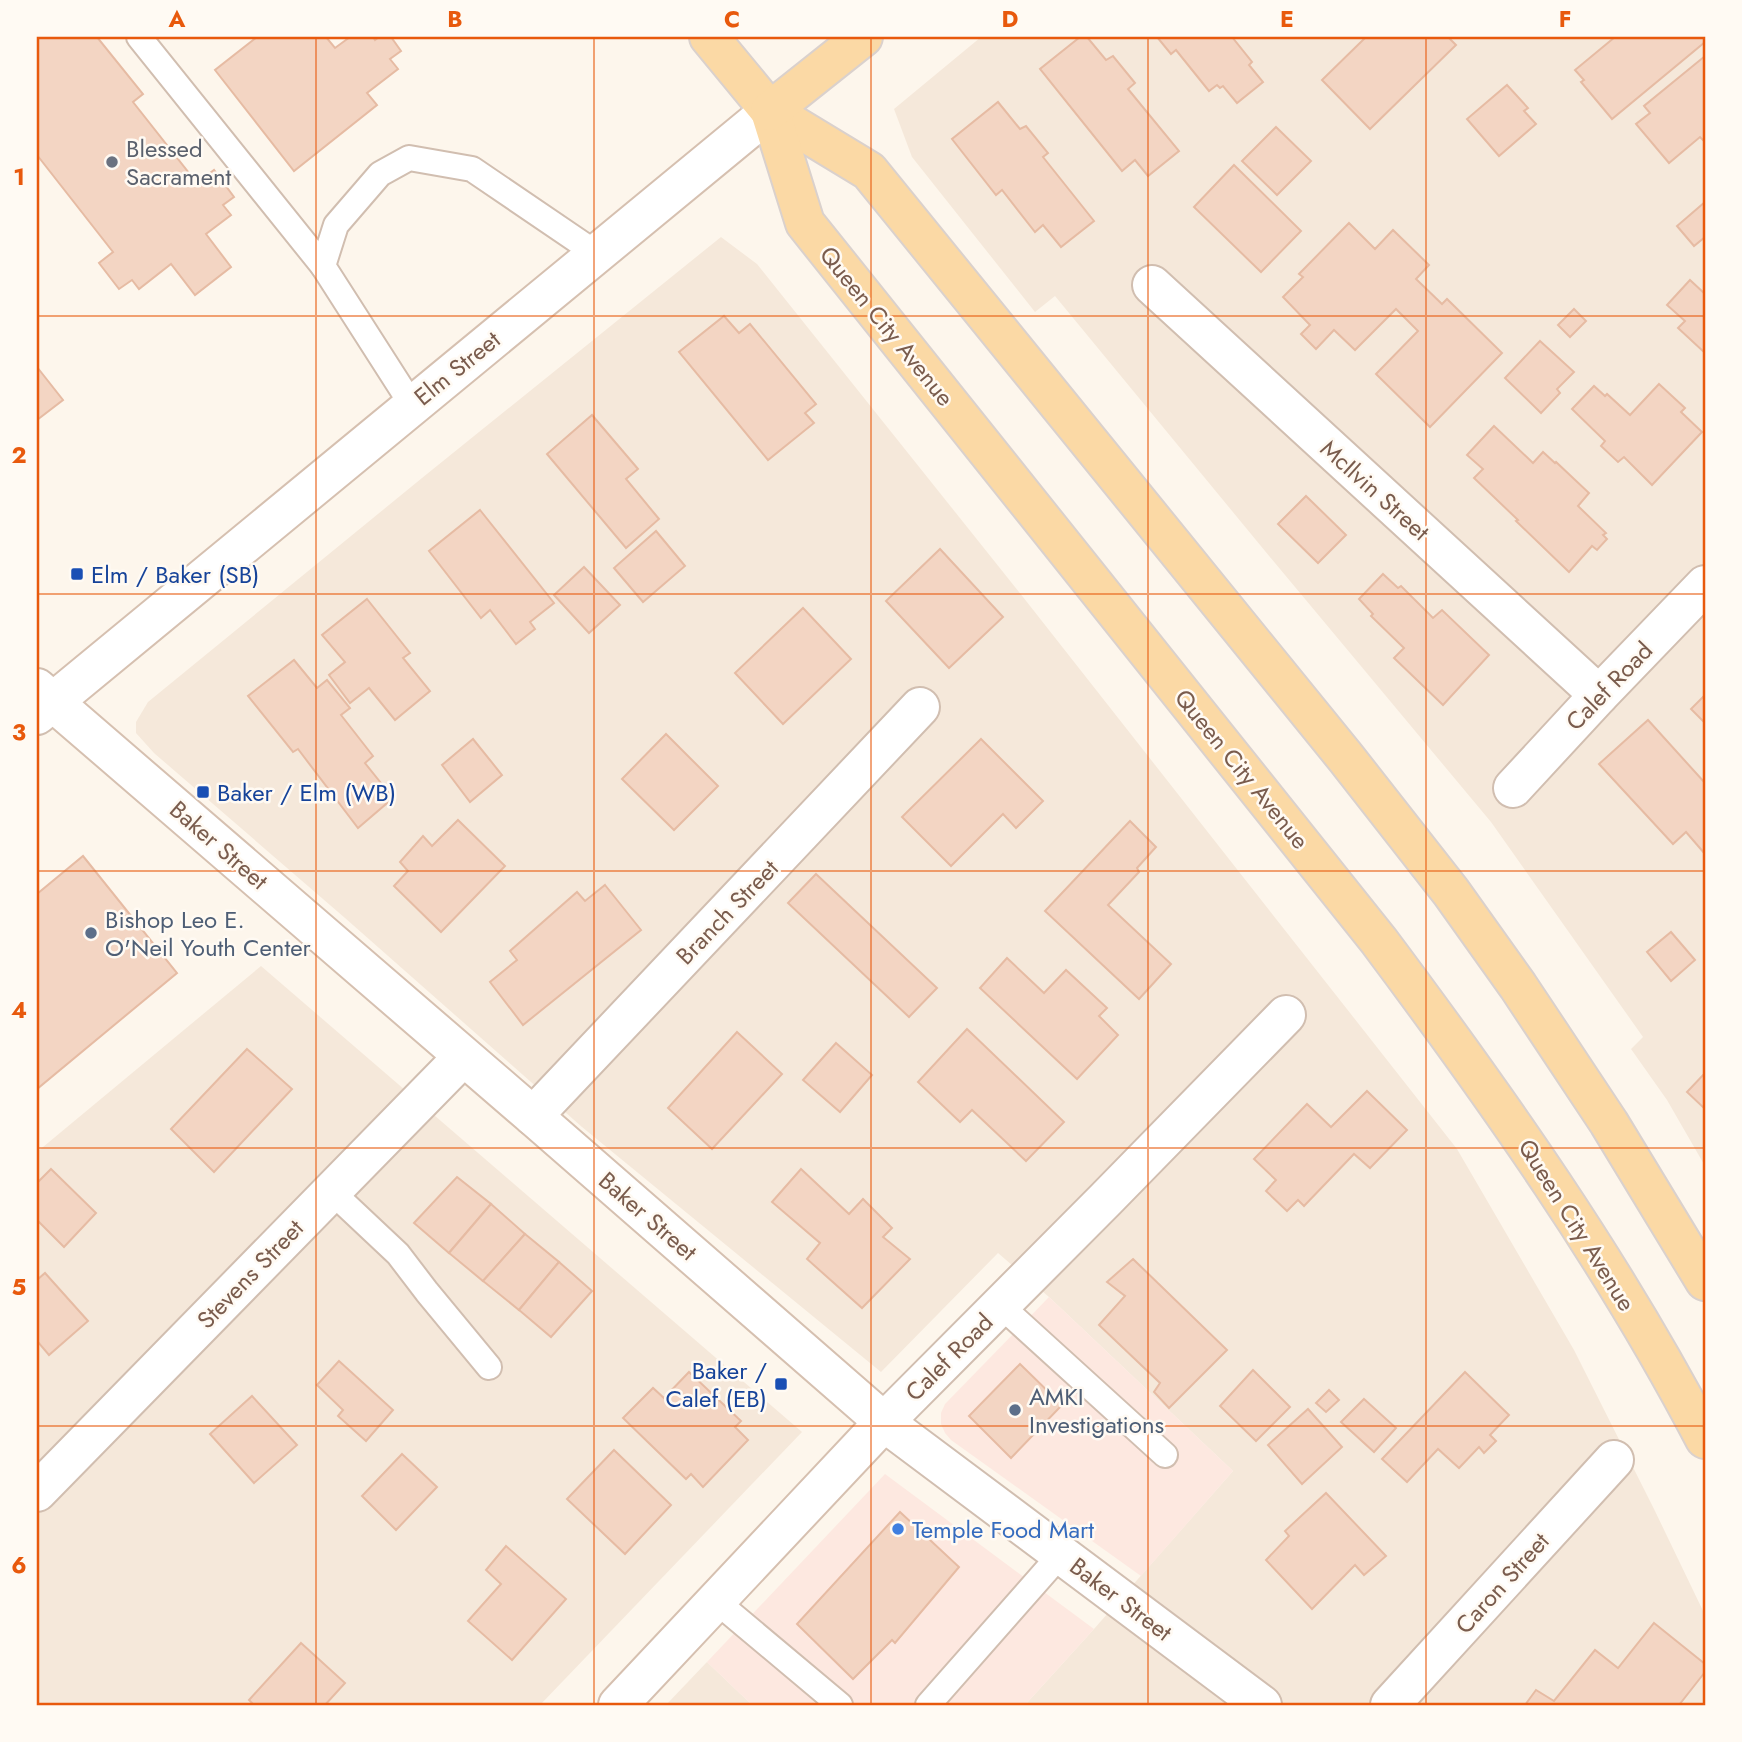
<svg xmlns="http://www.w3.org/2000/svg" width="1742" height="1742" viewBox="0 0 1742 1742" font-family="Jost,sans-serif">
<rect width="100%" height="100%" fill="#fdf6ec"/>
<g fill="#f5e8da">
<polygon points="981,37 1705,37 1705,1166 1667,1100 1631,1049 1643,1037 1491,822 1265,551 1055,296 1035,312 912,157 894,109"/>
<polygon points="721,237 757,264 1023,597 1457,1149 1574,1350 1654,1509 1705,1615 1705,1705 1025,1705 1094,1629 1233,1471 1049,1297 998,1253 881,1372 582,1127 345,918 154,753 136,733 136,722 148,702 422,478"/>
<polygon points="261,966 802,1432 540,1705 37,1705 37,1152"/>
<polygon points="707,1662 752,1705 666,1705"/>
</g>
<g fill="#fde8e0">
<polygon points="1049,1297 1233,1471 1141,1576 951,1440 945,1433 941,1424 941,1413 945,1404"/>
<polygon points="885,1474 1094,1629 1025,1705 752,1705 707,1662"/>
</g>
<g fill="#f3d5c3" stroke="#e6bba3" stroke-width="2">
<polygon points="37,37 97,37 143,94 133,102 197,183 214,170 234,197 223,205 231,215 206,234 231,267 195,295 171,264 139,289 132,280 119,289 99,263 113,252 37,155"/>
<polygon points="257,37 326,37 335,48 350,37 373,37 375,40 379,37 391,37 401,51 390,59 398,69 367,93 377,105 294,171 215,70"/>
<polygon points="1080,37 1087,37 1106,60 1113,56 1135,83 1128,89 1179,151 1148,176 1135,160 1122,171 1040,69"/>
<polygon points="1157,37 1232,37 1252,62 1249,65 1263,82 1237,103 1223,86 1220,88 1217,85 1209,91 1176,50 1171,54"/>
<polygon points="1366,37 1448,37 1456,45 1370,129 1322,80"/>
<polygon points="1615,37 1705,37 1705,42 1612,119 1581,82 1584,80 1575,70"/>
<polygon points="1705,56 1705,140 1704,141 1700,137 1669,163 1636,124 1650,113 1644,106"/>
<polygon points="1507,85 1528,108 1524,111 1536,124 1499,156 1467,119"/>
<polygon points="998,102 1020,129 1026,126 1048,153 1043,157 1094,221 1061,247 1043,225 1035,232 1002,190 996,195 952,139"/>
<polygon points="1276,127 1311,161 1277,195 1242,161"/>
<polygon points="1234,165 1301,231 1261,272 1194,207"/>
<polygon points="1705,202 1705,237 1694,246 1677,226"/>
<polygon points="1349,223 1375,249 1393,230 1429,265 1416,279 1442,304 1447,299 1502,353 1430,427 1376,374 1418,331 1396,309 1355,350 1334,330 1316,349 1301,334 1310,325 1283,297 1303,277 1299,274"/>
<polygon points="1690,280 1705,294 1705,353 1678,328 1685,321 1667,305"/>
<polygon points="1574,309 1586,321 1570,337 1558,325"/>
<polygon points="724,316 739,333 750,324 816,404 805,413 814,423 768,460 679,352"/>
<polygon points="1540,341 1574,372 1557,389 1560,393 1541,413 1505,378"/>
<polygon points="37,367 63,400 37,420"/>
<polygon points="1659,384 1685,408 1681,412 1702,432 1652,485 1624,457 1618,462 1601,446 1605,441 1572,409 1594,386 1605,396 1607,394 1630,415"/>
<polygon points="592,415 638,469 626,479 659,519 626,548 547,454"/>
<polygon points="1494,426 1533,463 1543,452 1555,463 1556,462 1589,493 1578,506 1606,533 1603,535 1607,539 1597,550 1592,546 1569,572 1516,521 1518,520 1474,478 1483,469 1467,455"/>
<polygon points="1306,496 1346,535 1318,563 1278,524"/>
<polygon points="480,510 554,603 530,622 535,629 516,644 490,610 481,618 429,551"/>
<polygon points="656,531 685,566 643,602 614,568"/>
<polygon points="940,549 1003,617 949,668 886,601"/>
<polygon points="584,567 620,605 589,633 554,595"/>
<polygon points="1383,574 1398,588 1401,586 1433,618 1442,610 1489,655 1443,705 1394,658 1404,648 1371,616 1373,614 1359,599"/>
<polygon points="367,599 410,653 403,658 430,691 395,720 369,688 350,703 329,675 345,662 322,635"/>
<polygon points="803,608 851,659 783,724 735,673"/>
<polygon points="294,660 317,688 327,680 350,708 341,715 373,756 365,763 393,798 358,828 298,749 293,752 248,696"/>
<polygon points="1705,695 1705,723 1691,709"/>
<polygon points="1648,720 1705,783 1705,854 1686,832 1673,844 1599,764"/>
<polygon points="666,734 718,786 674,830 622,779"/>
<polygon points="473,739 502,775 470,802 442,765"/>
<polygon points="981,739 1043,801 1016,828 1003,814 951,866 902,817"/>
<polygon points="458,820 505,866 441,932 394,886 408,871 400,862 423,836 432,846"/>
<polygon points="1130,821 1156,847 1137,868 1139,872 1108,905 1171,964 1139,999 1045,911"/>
<polygon points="83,856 177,973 37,1089 37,894"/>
<polygon points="816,874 937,988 909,1017 788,903"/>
<polygon points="605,885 641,930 523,1025 490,982 517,960 510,951 577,892 585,901"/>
<polygon points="1671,932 1695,960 1671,981 1647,952"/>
<polygon points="1007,958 1044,993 1066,970 1107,1008 1099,1016 1118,1035 1077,1079 980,988"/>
<polygon points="967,1029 1064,1122 1026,1161 972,1110 960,1122 918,1082"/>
<polygon points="737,1032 782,1074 712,1149 668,1108"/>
<polygon points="836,1043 872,1075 840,1112 803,1080"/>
<polygon points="247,1049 292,1089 214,1172 171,1129"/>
<polygon points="1705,1073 1705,1109 1687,1092"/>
<polygon points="1367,1091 1407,1130 1370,1168 1354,1154 1304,1206 1298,1200 1287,1211 1266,1191 1276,1180 1254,1159 1307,1104 1331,1127"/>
<polygon points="51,1169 96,1213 64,1247 37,1220 37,1183"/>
<polygon points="801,1169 849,1214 863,1199 892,1228 883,1237 910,1259 862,1308 807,1259 820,1243 772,1202"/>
<polygon points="457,1177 491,1204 449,1253 414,1223"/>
<polygon points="491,1204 525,1234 483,1281 449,1253"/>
<polygon points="525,1234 559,1262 519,1310 483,1281"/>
<polygon points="1133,1259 1227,1350 1169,1408 1154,1392 1160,1383 1099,1325 1125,1296 1107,1282"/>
<polygon points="559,1262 592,1291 551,1337 519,1310"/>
<polygon points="45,1273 88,1321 49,1355 37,1341 37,1280"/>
<polygon points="339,1361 393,1410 366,1441 338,1416 343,1410 317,1385"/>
<polygon points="1020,1364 1062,1405 1011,1458 969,1416"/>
<polygon points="1253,1370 1290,1407 1256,1441 1220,1406"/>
<polygon points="689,1372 741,1421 735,1427 748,1440 703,1487 691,1474 686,1479 623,1418 653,1388 664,1398"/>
<polygon points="1465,1372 1509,1415 1490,1435 1496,1441 1484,1453 1479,1447 1459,1468 1438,1449 1407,1482 1382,1459"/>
<polygon points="1329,1390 1339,1400 1326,1412 1316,1403"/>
<polygon points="252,1396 297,1445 254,1483 210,1434"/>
<polygon points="1364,1399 1396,1428 1374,1452 1341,1422"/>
<polygon points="1308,1409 1342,1447 1302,1484 1268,1445"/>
<polygon points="614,1450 671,1505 625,1554 567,1499"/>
<polygon points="402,1454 437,1487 396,1530 362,1496"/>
<polygon points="1326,1493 1386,1556 1364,1575 1355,1565 1312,1609 1266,1560 1289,1536 1285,1531"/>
<polygon points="900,1512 959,1567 895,1643 892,1640 853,1679 797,1624"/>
<polygon points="506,1546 566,1599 512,1660 468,1621 501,1584 486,1570"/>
<polygon points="1654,1623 1705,1664 1705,1672 1679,1705 1525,1705 1536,1690 1554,1701 1595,1650 1618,1668"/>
<polygon points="301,1643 345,1683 325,1705 254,1705 249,1700"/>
</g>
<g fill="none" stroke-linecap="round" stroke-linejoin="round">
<g stroke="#d1beb0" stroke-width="28">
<g id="service">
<polyline points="139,37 323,266"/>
<polyline points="412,405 323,266 336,225 380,174 409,158 472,169 597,254"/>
<polyline points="331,1191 398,1254 427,1292 489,1367"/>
<polyline points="1000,1305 1165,1455"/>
<polyline points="716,1601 840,1705"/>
<polyline points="928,1705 1061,1554"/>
</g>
</g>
<g stroke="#d1beb0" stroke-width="42">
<g id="minor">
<polyline points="1152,285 1599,695"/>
<polyline points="37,688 53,702 37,715"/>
<polyline points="1513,788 1599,695 1705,585"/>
<polyline points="533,1116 920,707"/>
<polyline points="37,1492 463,1057"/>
<polyline points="1262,1705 884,1422 1106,1199 1286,1015"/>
<polyline points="1390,1705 1614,1460"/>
</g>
</g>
<g stroke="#d6c0b0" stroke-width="42">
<polyline id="secondary" points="618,1705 884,1422 533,1116 53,702 770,111"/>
</g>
<g stroke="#dad1cd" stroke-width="42">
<g id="primary">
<polyline points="709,37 770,111 869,171 1346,758 1451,892 1518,986 1609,1123 1705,1281"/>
<path d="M 770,111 L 805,223 L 1379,941 C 1498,1100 1613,1263 1705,1439"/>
<polyline points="770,111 863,37"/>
</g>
</g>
<use href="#service" stroke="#fff" stroke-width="24"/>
<use href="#minor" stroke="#fff" stroke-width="38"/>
<use href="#secondary" stroke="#fff" stroke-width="38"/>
<use href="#primary" stroke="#fbd9a5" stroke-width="38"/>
</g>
<path fill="none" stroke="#e8590c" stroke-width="2" stroke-opacity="0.55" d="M 316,37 L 316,1705M 594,37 L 594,1705M 871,37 L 871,1705M 1148,37 L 1148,1705M 1426,37 L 1426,1705M 37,316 L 1705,316M 37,594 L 1705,594M 37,871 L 1705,871M 37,1148 L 1705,1148M 37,1426 L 1705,1426"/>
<circle fill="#6b7280" stroke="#fffaf3" stroke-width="2.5" cx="112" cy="162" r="7"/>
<g fill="#1a4fb4" stroke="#fffaf3" stroke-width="2.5">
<rect x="70" y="567" width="14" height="14" rx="3.5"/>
<rect x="196" y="785" width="14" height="14" rx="3.5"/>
<rect x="774" y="1377" width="14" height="14" rx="3.5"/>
</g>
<g fill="#5c6f8a" stroke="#fffaf3" stroke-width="2.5">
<circle cx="91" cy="933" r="7"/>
<circle cx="1015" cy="1410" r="7"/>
</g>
<circle fill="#3f7fe0" stroke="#fffaf3" stroke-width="2.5" cx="898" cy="1529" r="7"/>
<g text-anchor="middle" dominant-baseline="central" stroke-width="5" stroke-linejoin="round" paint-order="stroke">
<g font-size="24" fill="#5b616d" stroke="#fffaf3" text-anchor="start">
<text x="126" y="148">Blessed<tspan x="126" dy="28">Sacrament</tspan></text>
</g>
<g font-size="24" fill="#7a5c4d" stroke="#fffaf3">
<text transform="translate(887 326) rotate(51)">Queen City Avenue</text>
<text transform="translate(457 368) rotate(-39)">Elm Street</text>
<text transform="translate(1375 490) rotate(42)">McIlvin Street</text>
<text transform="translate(1609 686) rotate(-46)">Calef Road</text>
<text transform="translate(1242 769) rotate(51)">Queen City Avenue</text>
<text transform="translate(219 845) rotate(41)">Baker Street</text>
<text transform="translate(727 912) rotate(-46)">Branch Street</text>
<text transform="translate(648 1216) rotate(41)">Baker Street</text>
<text transform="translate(1577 1225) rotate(58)">Queen City Avenue</text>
<text transform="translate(250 1274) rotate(-46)">Stevens Street</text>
<text transform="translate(949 1357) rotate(-45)">Calef Road</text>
<text transform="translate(1502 1583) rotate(-48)">Caron Street</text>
<text transform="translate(1121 1599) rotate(37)">Baker Street</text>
</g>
<g font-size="24" fill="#164399" stroke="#fffaf3" text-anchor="start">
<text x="91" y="574">Elm / Baker (SB)</text>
<text x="217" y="792">Baker / Elm (WB)</text>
<text x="767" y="1370" text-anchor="end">Baker /<tspan x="767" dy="28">Calef (EB)</tspan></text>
</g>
<g font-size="24" fill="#4e5e75" stroke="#fffaf3" text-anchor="start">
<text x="105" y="919">Bishop Leo E.<tspan x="105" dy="28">O'Neil Youth Center</tspan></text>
<text x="1029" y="1396">AMKI<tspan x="1029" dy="28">Investigations</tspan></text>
</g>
<g font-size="24" fill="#366cbe" stroke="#fffaf3" text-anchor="start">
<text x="912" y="1529">Temple Food Mart</text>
</g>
</g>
<rect width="1742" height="1742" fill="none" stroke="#fffaf3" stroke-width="77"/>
<rect x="38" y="38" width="1666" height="1666" fill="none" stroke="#e8590c" stroke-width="2.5"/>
<g font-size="23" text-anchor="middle" font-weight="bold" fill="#e8590c">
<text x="177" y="27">A</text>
<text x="455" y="27">B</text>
<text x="732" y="27">C</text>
<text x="1010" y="27">D</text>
<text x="1287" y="27">E</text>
<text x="1565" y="27">F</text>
<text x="19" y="185">1</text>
<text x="19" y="463">2</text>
<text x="19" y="740">3</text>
<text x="19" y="1018">4</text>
<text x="19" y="1295">5</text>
<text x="19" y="1573">6</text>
</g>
</svg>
